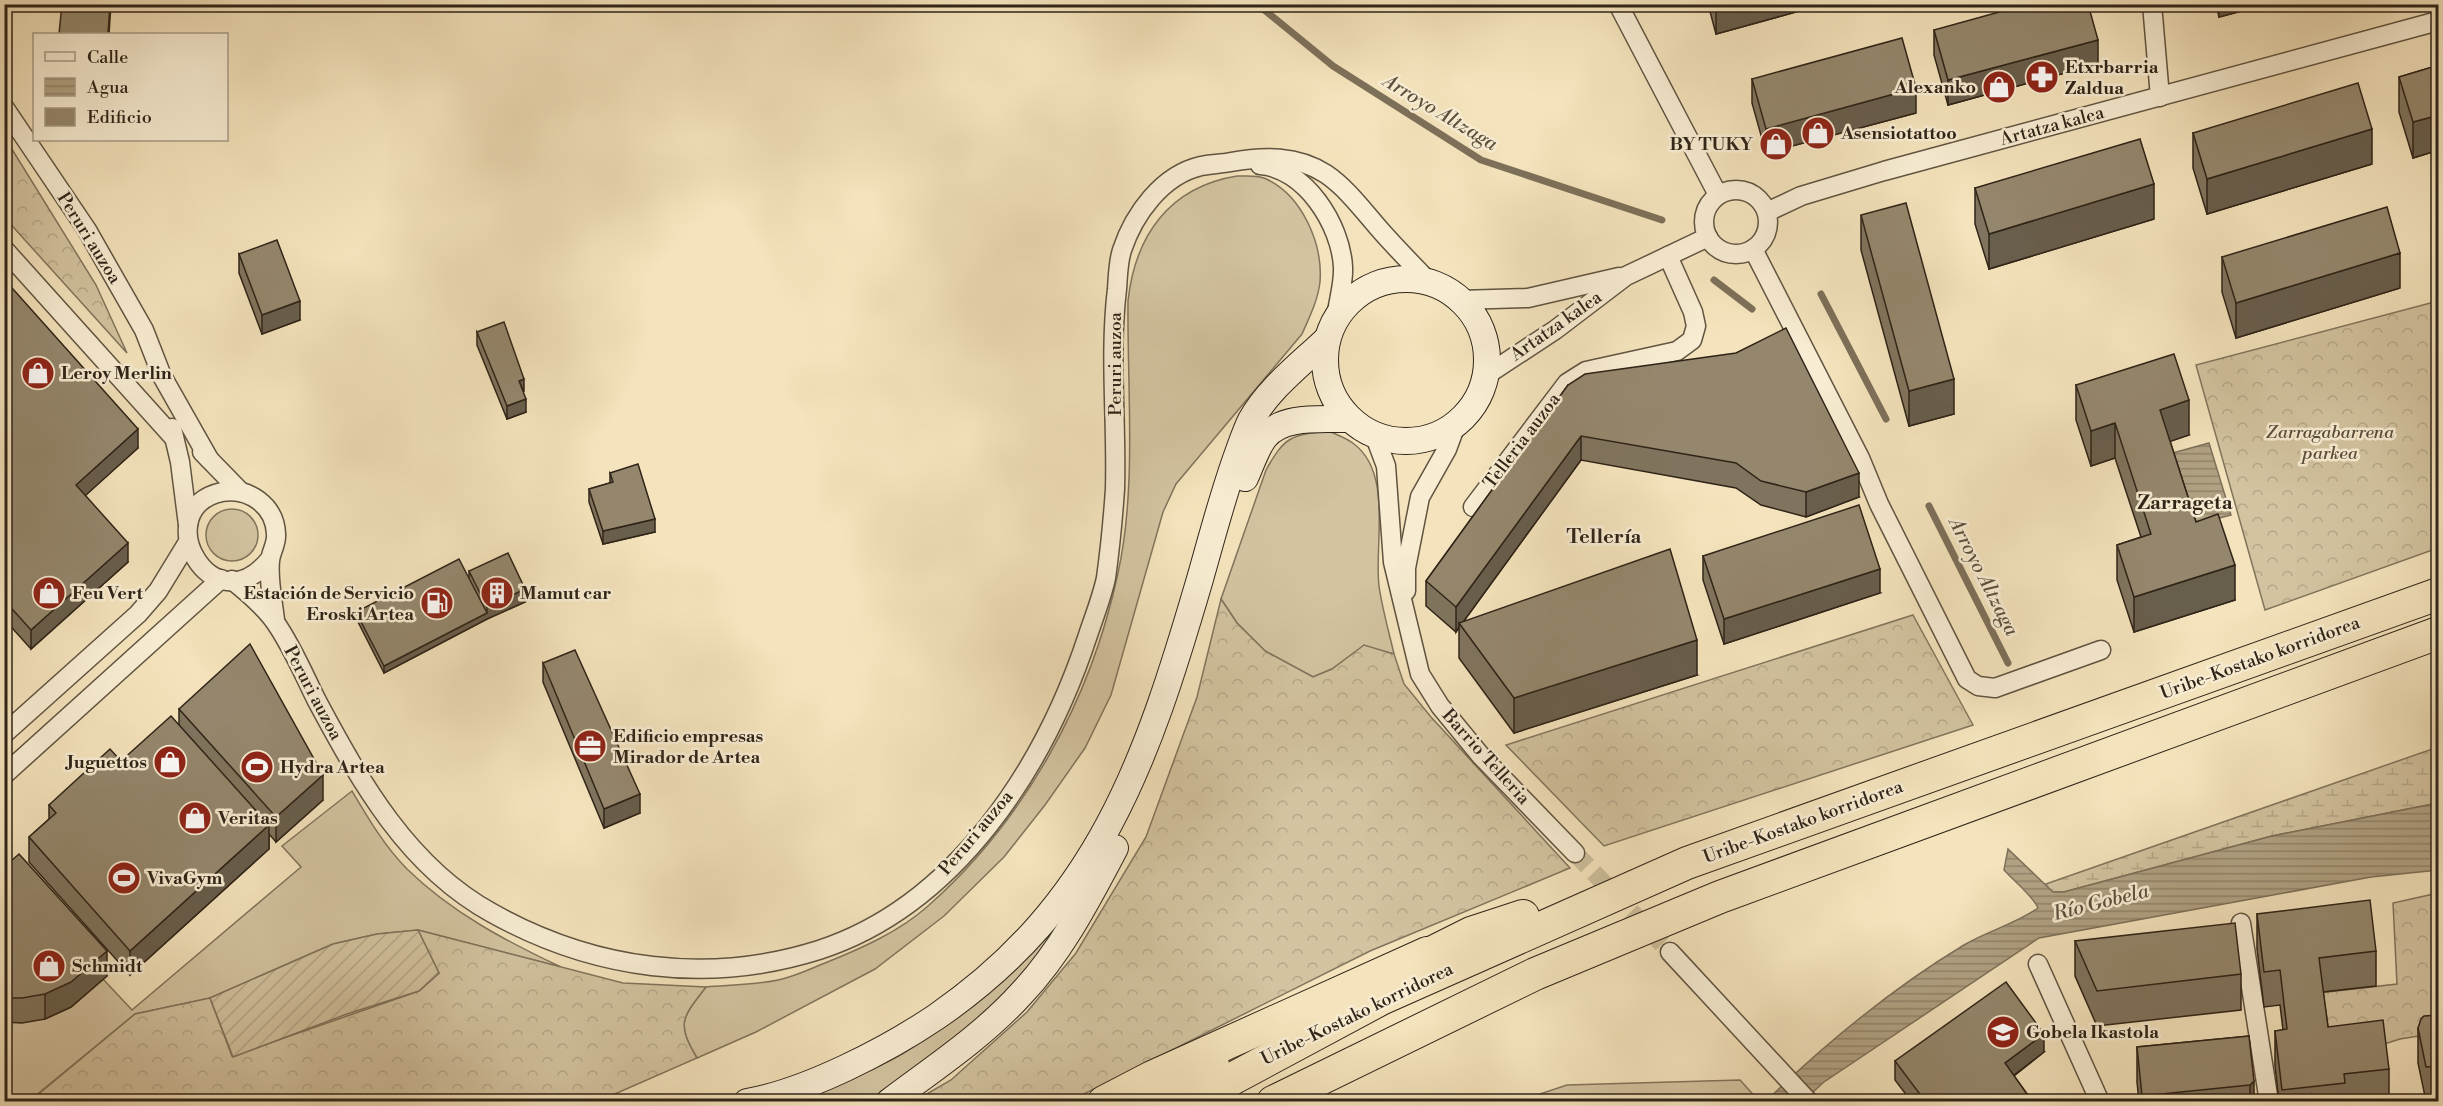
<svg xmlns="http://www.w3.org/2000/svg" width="2443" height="1106" viewBox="0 0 2443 1106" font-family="'Libre Bodoni',serif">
<defs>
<pattern id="forest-crowns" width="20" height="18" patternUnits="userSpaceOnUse" patternTransform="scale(1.5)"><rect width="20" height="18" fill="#d3c3a0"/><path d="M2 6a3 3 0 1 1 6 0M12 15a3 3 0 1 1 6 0" fill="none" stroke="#b5a789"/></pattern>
<pattern id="wetland-marsh" width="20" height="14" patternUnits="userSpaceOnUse" patternTransform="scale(1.5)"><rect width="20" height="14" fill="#d3c3a0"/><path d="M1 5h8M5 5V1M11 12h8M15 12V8" fill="none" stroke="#b5a789"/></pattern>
<pattern id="garden-furrows" width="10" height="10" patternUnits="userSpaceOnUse" patternTransform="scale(1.5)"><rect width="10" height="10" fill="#d3c3a0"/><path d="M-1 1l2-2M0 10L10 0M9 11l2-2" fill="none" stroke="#b5a789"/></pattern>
<pattern id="water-rules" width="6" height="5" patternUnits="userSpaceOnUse" patternTransform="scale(1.5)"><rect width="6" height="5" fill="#b1a284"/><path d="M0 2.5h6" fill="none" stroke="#90846b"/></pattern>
</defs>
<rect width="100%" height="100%" fill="#f4e3bc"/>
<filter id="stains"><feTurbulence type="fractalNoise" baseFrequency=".00333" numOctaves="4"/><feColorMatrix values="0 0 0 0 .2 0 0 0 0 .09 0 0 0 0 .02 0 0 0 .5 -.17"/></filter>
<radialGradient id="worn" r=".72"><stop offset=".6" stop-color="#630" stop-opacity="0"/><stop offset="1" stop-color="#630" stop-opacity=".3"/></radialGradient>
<g fill="#d3c3a0" stroke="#81745c" stroke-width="1.5">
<path d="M 1237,176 C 1245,176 1257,175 1264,178 C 1302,194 1323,244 1320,282 C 1318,300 1309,318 1302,334 L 1176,484 L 1163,512 L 1111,695 L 1085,748 L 1045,805 L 1004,857 L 944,916 L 875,969 L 756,1032 L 697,1058 C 676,1023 682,1018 706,987 C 730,985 755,985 778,980 C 794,977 810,969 825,963 C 860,949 899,932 928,906 C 1025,820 1091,700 1118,573 C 1137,487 1127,389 1128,301 C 1135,236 1169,187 1237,176 Z"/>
<path d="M 1329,431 C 1337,435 1347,438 1354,444 C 1393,473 1374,545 1379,586 C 1382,608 1389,632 1394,654 L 1364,646 L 1332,669 L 1313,677 L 1265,651 L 1237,623 L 1221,599 L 1266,470 C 1285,436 1291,435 1329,431 Z"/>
<circle cx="232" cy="535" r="26"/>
<path d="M 352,791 C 368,818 385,847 407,869 C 452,913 506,941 561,967 L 418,930 L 377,934 L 333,944 L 210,998 L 135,1014 L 29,1101 L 12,1101 L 5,1093 L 4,1022 C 50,1024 70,1008 103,979 L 132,1010 L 301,867 L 282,846 Z"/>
<path d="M 1055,930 L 1011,993 L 882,1096 L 869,1101 L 787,1102 C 826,1087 866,1075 902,1054 C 959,1021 1006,975 1055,930 Z"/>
<polygon points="1740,1080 1759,1101 1519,1101 1567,1085"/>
</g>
<g fill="url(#forest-crowns)" stroke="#81745c" stroke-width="1.5">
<polygon points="5,138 96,285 127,353 5,218"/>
<polygon points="2438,301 2438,548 2265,610 2196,365"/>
<polygon points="1221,599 1237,623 1265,651 1313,677 1332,669 1364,645 1394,654 1404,684 1431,717 1570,868 1370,951 1070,1101 913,1102 951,1080 1027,1012 1076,953 1146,837 1197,697"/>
<polygon points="1913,615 1973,725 1604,846 1506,745"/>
<polygon points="2438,893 2438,1033 2400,1039 2328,1062 2319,993 2397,984 2393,903"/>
<path d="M 418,930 L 623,983 L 706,987 C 682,1018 676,1023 697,1058 L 599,1101 L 29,1102 L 135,1014 L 210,998 L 232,1056 L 419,991 L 439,973 Z"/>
</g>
<polygon fill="url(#wetland-marsh)" stroke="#81745c" stroke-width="1.5" points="2438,747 2438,803 2272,836 2064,892 2053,892 2043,885"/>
<polygon fill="url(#garden-furrows)" stroke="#81745c" stroke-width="1.5" points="418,930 439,973 419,991 347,1014 233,1057 210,998 333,944 377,934"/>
<g fill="url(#water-rules)" stroke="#7d7059" stroke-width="1.5">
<polygon points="2209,443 2231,515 2189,526 2169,454"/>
<path d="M 2438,803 L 2438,870 L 2371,877 L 2039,938 L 1824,1082 L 1803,1101 L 1765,1102 C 1826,1043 1891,989 1964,945 C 1987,931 2016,924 2038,908 C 2034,897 2013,880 2004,870 L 2008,849 L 2053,892 L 2064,892 L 2272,836 Z"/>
</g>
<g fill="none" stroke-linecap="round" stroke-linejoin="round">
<g stroke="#7d7059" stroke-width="7">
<polyline points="1257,4 1333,66 1481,160 1662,220"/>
<polyline points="1714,280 1752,309"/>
<polyline points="1821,294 1886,419"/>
<polyline points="1929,506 2008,663"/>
</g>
<polyline stroke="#cdbd9b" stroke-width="18" stroke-dasharray="18 9" stroke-linecap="butt" points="1575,853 1670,952"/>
<g stroke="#605441" stroke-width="21">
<g id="street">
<polyline points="1618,4 1718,195"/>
<polyline points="2152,4 2160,97"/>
<polyline points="4,107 87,230 144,330 162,376 209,459"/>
<path d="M 1260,165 C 1305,168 1341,225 1343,267 C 1344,283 1338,302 1336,318"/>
<circle cx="1736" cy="222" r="32"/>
<polyline points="1767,212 1801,196 1884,171 2438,21"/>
<polyline points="4,249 174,438"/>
<polyline points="1753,249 1860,458 1879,504 1967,679 1978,686 1995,688 2101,650"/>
<polyline points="1460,300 1528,298 1619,277"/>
<polyline points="1485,376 1555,330 1626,276 1708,237"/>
<polyline points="172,428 180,462 188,525"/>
<polyline points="1374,434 1386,466 1393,562 1420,674 1440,706 1481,756 1575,853"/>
<polyline points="202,452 241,492"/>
<polyline points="1473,507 1567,383 1586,371 1677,351 1692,340 1696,326 1693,312 1668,256"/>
<path d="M 270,559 C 212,631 146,508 222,492 C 249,487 275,506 276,534 C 277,544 271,551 270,561 C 268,580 273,601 275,620"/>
<path d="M 232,580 C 247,592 264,606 275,622 C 292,646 304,675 317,701 C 361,783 408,867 492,913 C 594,970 708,985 819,950 C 957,905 1045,766 1088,635 C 1094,617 1102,597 1106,578 C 1110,549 1113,518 1115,489 C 1117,422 1109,355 1117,289 C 1118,276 1118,262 1122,250 C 1134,214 1162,175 1201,166 C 1210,164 1221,164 1231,162 C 1263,156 1297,155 1326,174 C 1348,189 1365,213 1382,232 C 1397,249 1414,266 1430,283"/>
<polyline points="1406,591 1406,568 1420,497 1447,449 1457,422"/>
<polyline points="4,734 138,614 158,591 188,542"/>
<polyline points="4,775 221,579"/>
<polyline points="2241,923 2269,1102"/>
<polyline points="1670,952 1809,1102"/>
<polyline points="2038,964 2100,1102"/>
</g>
</g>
<g stroke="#2f2418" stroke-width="28">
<g id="secondary">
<circle cx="1406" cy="360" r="81"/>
<path d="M 1245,478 C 1251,465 1256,449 1264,438 C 1282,414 1323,420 1350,419"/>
<path d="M 747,1102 C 806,1092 887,1050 936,1017 C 1099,905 1147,760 1200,579 C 1212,537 1223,494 1238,453 C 1242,442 1246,430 1251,420 C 1269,388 1301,364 1327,339"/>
<path d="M 889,1102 C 934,1068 983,1036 1021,994 C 1061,952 1088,899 1115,848"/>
</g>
</g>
<g stroke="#2f2418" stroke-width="34">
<g id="highway">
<polyline points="1409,964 1471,933 1523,916"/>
<polyline points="1104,1102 1152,1077 1427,953"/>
<polyline points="1143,1102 1213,1065"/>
<polyline points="1189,1102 1381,999 1687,863 2438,594"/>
<polyline points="1273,1102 1535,974 1720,897 2438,633"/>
</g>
</g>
<use href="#street" stroke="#f8edd3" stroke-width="18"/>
<use href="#secondary" stroke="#f8edd3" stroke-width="26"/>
<use href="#highway" stroke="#f4e3bc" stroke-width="32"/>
</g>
<g fill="#80745e" stroke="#2f2418" stroke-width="1.5">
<polygon points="1708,4 1796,4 1796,12 1716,34"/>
<polygon points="2216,4 2268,4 2219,17"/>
<polygon points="1934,30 2098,64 1948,105 1934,55"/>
<polygon points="2439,65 2439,150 2413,158 2399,112 2399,77"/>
<polygon points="1752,79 1916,113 1766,153 1752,103"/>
<polygon points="2193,133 2372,164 2207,214 2193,168"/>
<polygon points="1975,188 2154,219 1989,269 1975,224"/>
<polygon points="2439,202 2439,254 2434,238 2434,203"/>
<polygon points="1861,215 1954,414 1909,426 1861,250"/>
<polygon points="239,254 300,320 262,334 239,273"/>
<polygon points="2222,257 2400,288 2236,338 2222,292"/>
<polygon points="4,279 138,448 85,495 128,562 31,649 4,619"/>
<polygon points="477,332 526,412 507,419 477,345"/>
<polygon points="1568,385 1859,497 1806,517 1761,505 1736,488 1581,460 1463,622 1697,675 1514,733 1459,658 1459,627 1456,632 1426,606 1426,581"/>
<polygon points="2076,385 2189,435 2170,441 2196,522 2235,600 2134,632 2117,580 2117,545 2141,537 2115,458 2091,466 2076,420"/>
<polygon points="610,473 655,532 603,544 589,502 589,489 610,483"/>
<polygon points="1703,556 1880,593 1724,644 1703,580"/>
<polygon points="469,571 525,602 487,619 384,673 356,618 356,612 469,577"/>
<polygon points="543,663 640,813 604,828 543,682"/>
<polygon points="179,709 323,800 276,842 269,834 269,849 130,975 29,862 29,837 49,819 49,805 121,761 179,726"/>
<polygon points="4,867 107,976 71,1007 45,1019 22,1023 4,1022"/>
<polygon points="2257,914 2376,951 2376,986 2323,992 2328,1027 2389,1069 2389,1101 2279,1101 2275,1066 2275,1031 2283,1030 2280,1005 2264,1007 2257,949"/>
<polygon points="2075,941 2241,974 2241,1010 2097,1026 2075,976"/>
<polygon points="2439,1015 2439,1101 2426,1101 2418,1063 2418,1028"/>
<polygon points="2249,1036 2254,1101 2139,1101 2137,1082 2137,1047"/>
<polygon points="2044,1052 2014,1076 2027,1094 2048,1101 1911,1101 1895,1080 1895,1061"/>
</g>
<g fill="#685e4c" stroke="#2f2418" stroke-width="1.5">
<polygon points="110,4 111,4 109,34 108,34"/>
<polygon points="1716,4 1796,4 1796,12 1716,34"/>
<polygon points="2219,4 2268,4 2219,17"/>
<polygon points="2098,40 2098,64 1948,105 1948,80"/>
<polygon points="1916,88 1916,113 1766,153 1766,129"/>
<polygon points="2439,115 2439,150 2413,158 2413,122"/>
<polygon points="2372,129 2372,164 2207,214 2207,179"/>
<polygon points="2154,184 2154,219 1989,269 1989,234"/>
<polygon points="2400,253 2400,288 2236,338 2236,303"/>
<polygon points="300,301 300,320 262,334 262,315"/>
<polygon points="524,379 524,392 519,381"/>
<polygon points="1954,379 1954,414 1909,426 1909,391"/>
<polygon points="526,399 526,412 507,419 507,406"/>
<polygon points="2189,400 2189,435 2160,445 2160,410"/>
<polygon points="2115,423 2115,458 2091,466 2091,431"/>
<polygon points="138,429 138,448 76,504 76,485"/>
<polygon points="1581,436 1581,460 1461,625 1459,623 1459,627 1456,632 1456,607"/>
<polygon points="1859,473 1859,497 1806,517 1806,492"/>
<polygon points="655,519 655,532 603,544 603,531"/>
<polygon points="128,543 128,562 31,649 31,630"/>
<polygon points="2235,565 2235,600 2134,632 2134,597"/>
<polygon points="1880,569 1880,593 1724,644 1724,619"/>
<polygon points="525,589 525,602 487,619 384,673 384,666 487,613 487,607"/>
<polygon points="1697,640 1697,675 1514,733 1514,698"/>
<polygon points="323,775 323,800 276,842 276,817"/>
<polygon points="640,794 640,813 604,828 604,809"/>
<polygon points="269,825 269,849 130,975 130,951"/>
<polygon points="107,951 107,976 71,1007 45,1019 45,994"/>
<polygon points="2044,1034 2044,1052 2005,1082 2005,1063"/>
<polygon points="2254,1081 2254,1101 2250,1101 2250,1085"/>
</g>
<g fill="#95876d" stroke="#2f2418" stroke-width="1.5">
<polygon points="62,4 110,4 108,34 59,34"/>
<polygon points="2028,4 2088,4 2098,40 1948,80 1934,30"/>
<polygon points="1902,38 1916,88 1766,129 1752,79"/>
<polygon points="2439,65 2439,115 2413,122 2399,77"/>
<polygon points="2358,83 2372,129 2207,179 2193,133"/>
<polygon points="2140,139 2154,184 1989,234 1975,188"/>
<polygon points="2439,202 2439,219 2434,203"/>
<polygon points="1906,203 1954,379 1909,391 1861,215"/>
<polygon points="2387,207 2400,253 2236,303 2222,257"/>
<polygon points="277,240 300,301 262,315 239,254"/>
<polygon points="4,279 138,429 76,485 128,543 31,630 4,600"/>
<polygon points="504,322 524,379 519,381 526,399 507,406 477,332"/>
<polygon points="1786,328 1859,473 1806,492 1761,481 1736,463 1581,436 1456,607 1426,581 1568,385 1585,374 1736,353"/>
<polygon points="2174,354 2189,400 2160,410 2196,522 2218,514 2235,565 2134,597 2117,545 2151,534 2115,423 2091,431 2076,385"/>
<polygon points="638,464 655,519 603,531 589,489 613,482 610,473"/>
<polygon points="1859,505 1880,569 1724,619 1703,556"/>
<polygon points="1670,549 1697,640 1514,698 1459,623"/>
<polygon points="508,553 525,589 487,607 469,571"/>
<polygon points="459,559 487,613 384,666 356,612"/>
<polygon points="250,644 323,775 276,817 179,709"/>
<polygon points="575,650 640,794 604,809 543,663"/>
<polygon points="171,716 269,825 130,951 29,837 56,813 49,805 110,749 121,761"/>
<polygon points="19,854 107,951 71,982 45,994 22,998 4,998 4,867"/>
<polygon points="2370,900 2376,951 2319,958 2328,1027 2383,1020 2389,1069 2344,1074 2345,1083 2282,1090 2275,1031 2287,1029 2280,970 2264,972 2257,914"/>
<polygon points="2235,923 2241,974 2097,991 2075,941"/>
<polygon points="2006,982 2044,1034 2005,1063 2027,1094 2048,1101 1966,1101 1964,1099 1961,1101 1925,1101 1895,1061"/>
<polygon points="2439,1015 2439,1066 2426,1067 2418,1028 2421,1019 2424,1016"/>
<polygon points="2249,1036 2254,1081 2250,1085 2142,1096 2137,1047"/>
</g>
<defs>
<g id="pharmacy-disc" transform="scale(1.725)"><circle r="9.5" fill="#8f2418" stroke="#f8edd3"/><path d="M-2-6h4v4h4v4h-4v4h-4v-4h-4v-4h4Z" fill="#fff"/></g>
<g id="shop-disc" transform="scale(1.725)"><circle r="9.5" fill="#8f2418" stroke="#f8edd3"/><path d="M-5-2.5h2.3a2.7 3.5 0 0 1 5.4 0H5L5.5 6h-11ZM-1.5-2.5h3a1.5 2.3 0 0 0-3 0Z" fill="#fff"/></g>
<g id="building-disc" transform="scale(1.725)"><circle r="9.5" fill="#8f2418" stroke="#f8edd3"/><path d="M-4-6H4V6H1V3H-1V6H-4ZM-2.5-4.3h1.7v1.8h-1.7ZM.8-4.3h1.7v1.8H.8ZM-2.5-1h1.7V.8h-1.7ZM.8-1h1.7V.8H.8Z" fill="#fff"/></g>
<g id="fuel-disc" transform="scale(1.725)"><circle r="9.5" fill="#8f2418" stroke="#f8edd3"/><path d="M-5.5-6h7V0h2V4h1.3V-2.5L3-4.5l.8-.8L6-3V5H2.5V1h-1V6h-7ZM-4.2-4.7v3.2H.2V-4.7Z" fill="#fff"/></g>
<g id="office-disc" transform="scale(1.725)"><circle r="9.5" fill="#8f2418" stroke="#f8edd3"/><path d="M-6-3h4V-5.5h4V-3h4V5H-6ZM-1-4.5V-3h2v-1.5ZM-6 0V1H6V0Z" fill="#fff"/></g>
<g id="stadium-disc" transform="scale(1.725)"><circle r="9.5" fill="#8f2418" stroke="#f8edd3"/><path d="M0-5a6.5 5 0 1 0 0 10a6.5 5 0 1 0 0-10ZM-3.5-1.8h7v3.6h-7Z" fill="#fff"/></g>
<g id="school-disc" transform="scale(1.725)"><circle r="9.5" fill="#8f2418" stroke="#f8edd3"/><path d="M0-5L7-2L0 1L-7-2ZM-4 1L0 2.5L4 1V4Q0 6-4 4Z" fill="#fff"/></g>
</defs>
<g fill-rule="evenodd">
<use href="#pharmacy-disc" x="2042" y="77"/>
<use href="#shop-disc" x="1999" y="87"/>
<use href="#shop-disc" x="1818" y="133"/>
<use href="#shop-disc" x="1776" y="144"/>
<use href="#shop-disc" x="38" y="373"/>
<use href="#shop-disc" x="49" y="593"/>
<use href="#building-disc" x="497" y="593"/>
<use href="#fuel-disc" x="437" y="603"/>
<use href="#office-disc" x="590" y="746"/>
<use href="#shop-disc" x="170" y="762"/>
<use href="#stadium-disc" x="257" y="767"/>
<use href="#shop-disc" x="195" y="818"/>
<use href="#stadium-disc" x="124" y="878"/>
<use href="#shop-disc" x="49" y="966"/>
<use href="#school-disc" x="2003" y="1032"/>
</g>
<g text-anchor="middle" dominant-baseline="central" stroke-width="5" stroke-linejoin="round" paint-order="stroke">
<g font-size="18" font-weight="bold" fill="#2f2418" stroke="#f8edd3" text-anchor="start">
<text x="2065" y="67">Etxrbarria<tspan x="2065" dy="21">Zaldua</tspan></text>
<text x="1976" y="87" text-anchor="end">Alexanko</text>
<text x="1841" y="133">Asensiotattoo</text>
<text x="1753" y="144" text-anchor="end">BY TUKY</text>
<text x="61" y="373">Leroy Merlin</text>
<text x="72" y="593">Feu Vert</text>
<text x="414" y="593" text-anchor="end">Estación de Servicio<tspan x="414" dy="21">Eroski Artea</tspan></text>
<text x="520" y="593">Mamut car</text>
<text x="613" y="736">Edificio empresas<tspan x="613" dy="21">Mirador de Artea</tspan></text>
<text x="147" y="762" text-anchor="end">Juguettos</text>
<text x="280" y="767">Hydra Artea</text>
<text x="218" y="818">Veritas</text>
<text x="147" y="878">VivaGym</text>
<text x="72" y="966">Schmidt</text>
<text x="2026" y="1032">Gobela Ikastola</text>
</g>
<g font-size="18" fill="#2f2418" stroke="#f8edd3">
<text transform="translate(2052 126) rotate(-15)">Artatza kalea</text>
<text transform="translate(89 238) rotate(58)">Peruri auzoa</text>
<text transform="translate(1556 326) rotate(-35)">Artatza kalea</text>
<text transform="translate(1115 364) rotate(-90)">Peruri auzoa</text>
<text transform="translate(1522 441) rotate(-53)">Telleria auzoa</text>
<text transform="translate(2260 658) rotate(-20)">Uribe-Kostako korridorea</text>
<text transform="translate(313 693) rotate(62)">Peruri auzoa</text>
<text transform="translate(1486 757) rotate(48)">Barrio Telleria</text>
<text transform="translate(1803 822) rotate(-20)">Uribe-Kostako korridorea</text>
<text transform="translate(976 833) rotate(-50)">Peruri auzoa</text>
<text transform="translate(1357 1014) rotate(-26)">Uribe-Kostako korridorea</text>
</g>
<g font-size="18" font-style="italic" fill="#584c3a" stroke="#f8edd3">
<text x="2330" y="432">Zarragabarrena<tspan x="2330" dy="21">parkea</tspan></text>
</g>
<g font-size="20" font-style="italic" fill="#5c503e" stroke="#f8edd3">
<text transform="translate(1440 113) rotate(31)">Arroyo Altzaga</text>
<text transform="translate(1983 577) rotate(63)">Arroyo Altzaga</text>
<text transform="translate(2101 903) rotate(-14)">Río Gobela</text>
</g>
<g font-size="20" font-weight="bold" fill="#2f2418" stroke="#f8edd3">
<text x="2185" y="503">Zarrageta</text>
<text x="1604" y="537">Tellería</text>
</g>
</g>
<rect width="2443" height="1106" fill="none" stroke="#f4e3bc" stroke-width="24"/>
<rect x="6" y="6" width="2431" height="1094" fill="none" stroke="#2f2418" stroke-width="3"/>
<rect x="12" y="12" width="2419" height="1082" fill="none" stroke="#2f2418" stroke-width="1.5"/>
<rect x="33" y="33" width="195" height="108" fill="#f8edd3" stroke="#a89d88" stroke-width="1.5"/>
<rect x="45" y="52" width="30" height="9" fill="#f8edd3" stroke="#a89d88" stroke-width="1.5"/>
<text x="87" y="63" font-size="18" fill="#2f2418">Calle</text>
<rect x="45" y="78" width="30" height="18" fill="url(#water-rules)" stroke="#a89d88" stroke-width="1.5"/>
<text x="87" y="93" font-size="18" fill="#2f2418">Agua</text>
<rect x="45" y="108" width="30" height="18" fill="#95876d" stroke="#a89d88" stroke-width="1.5"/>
<text x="87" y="123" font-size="18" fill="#2f2418">Edificio</text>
<rect width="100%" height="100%" filter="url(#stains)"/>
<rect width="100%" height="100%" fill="url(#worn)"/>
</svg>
